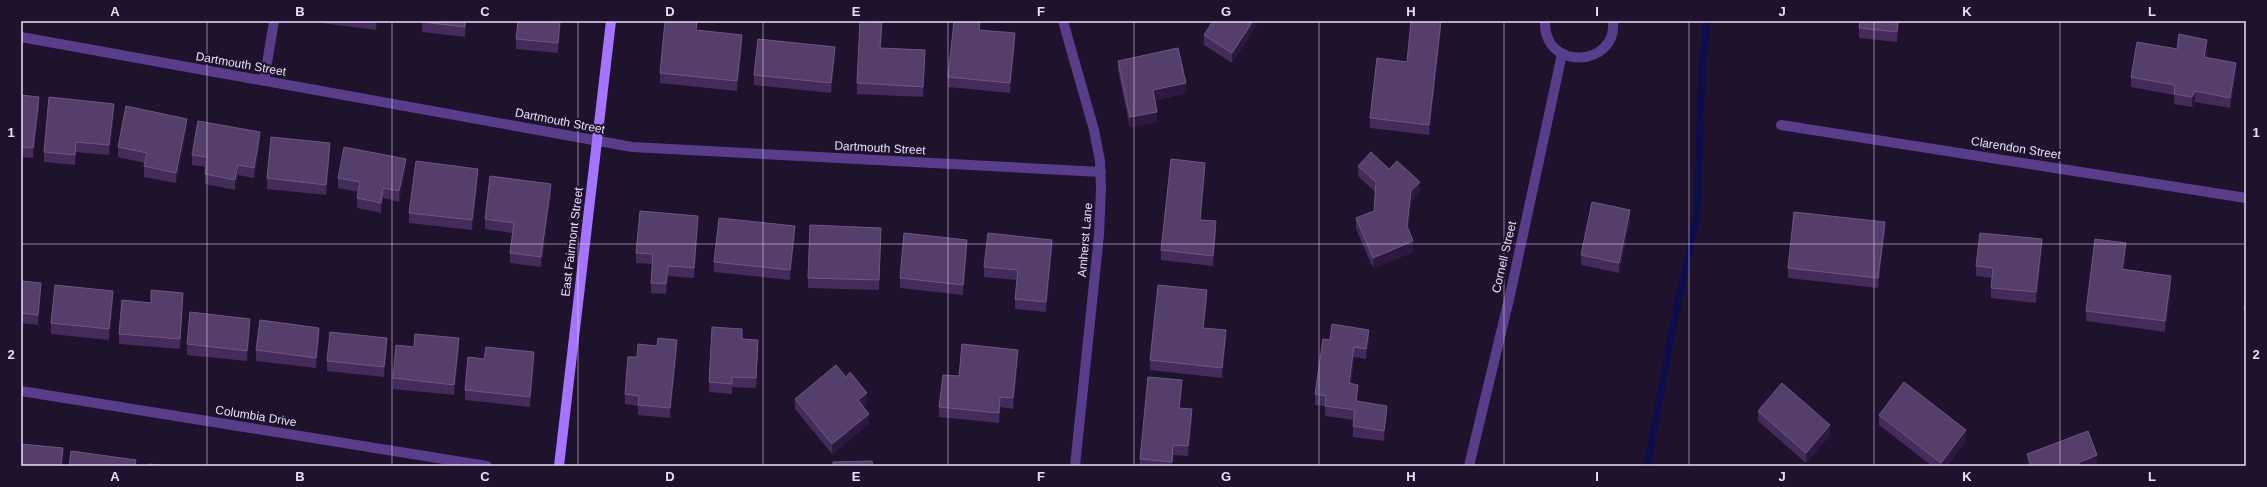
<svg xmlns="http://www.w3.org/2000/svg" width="2267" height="487" viewBox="0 0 2267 487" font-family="Helvetica,sans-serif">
<rect width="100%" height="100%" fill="#1f122c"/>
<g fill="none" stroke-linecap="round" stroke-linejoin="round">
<polyline stroke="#0c0e4b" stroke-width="7" points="1647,466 1672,332 1697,214 1702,68 1707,21"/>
<g stroke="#5a3d8a" stroke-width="10">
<polyline points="1063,21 1094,130 1100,161 1101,188 1099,235 1075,466"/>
<path d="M 1545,21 C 1543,72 1618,67 1613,21"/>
<polyline points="21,37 632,147 1101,172"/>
<polyline points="264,81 274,21"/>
<polyline points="1781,125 2246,198"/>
<polyline points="21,391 487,466"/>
<polyline points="1469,466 1510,295 1562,54"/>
</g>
<polyline stroke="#a574fe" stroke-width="10" points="559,466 611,21"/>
</g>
<g fill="#442b59">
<polygon points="306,21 377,21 376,30"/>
<polygon points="422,21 466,21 465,37 422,32"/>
<polygon points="561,21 558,53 516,49 516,39"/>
<polygon points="665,21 698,21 697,30 742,45 737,91 660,83 660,73"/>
<polygon points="1259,21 1232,63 1204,45 1204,35"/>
<polygon points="1899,21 1897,42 1859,38 1859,28"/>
<polygon points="1441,29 1429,135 1370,128 1370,118"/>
<polygon points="980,30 1015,43 1010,93 948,87 948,77"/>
<polygon points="882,32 881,48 925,61 923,97 857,94 857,83"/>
<polygon points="2177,49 2207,50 2206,57 2236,73 2230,108 2195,102 2192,107 2174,104 2174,95 2131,87 2131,77"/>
<polygon points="835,57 831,93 754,85 754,75"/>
<polygon points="1118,61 1186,93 1155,100 1157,122 1130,127 1118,71"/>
<polygon points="21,95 39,107 33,158 21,157"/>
<polygon points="114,114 109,155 76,152 75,165 44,162 44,152"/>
<polygon points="187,129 176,183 144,177 144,163 118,157 118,147"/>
<polygon points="260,142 254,178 238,175 235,190 205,184 205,174 206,167 192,165 192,155"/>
<polygon points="330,153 326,195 267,189 267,178"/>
<polygon points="1358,166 1389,169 1420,192 1411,201 1408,229 1413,252 1373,268 1356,229 1356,218 1374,211 1375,192 1358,176"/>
<polygon points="406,169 399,202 383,198 381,213 357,208 357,198 359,192 338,188 338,178"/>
<polygon points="1205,173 1201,220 1216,231 1213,266 1161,260 1161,250"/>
<polygon points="478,179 472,230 409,223 409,213"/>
<polygon points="551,194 541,267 510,263 510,253 512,233 485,229 485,219"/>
<polygon points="1630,221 1619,273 1581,265 1581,255"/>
<polygon points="698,226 694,278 668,276 666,294 651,293 651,283 652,264 636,263 636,253"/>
<polygon points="1885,232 1878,288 1788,278 1788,268"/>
<polygon points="795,236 790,280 714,272 714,262"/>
<polygon points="881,238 879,290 808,288 808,278"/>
<polygon points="2042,249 2036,303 1991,298 1991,288 1992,278 1976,276 1976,266"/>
<polygon points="967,250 963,295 900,288 900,278"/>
<polygon points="1052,250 1046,312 1015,309 1015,299 1017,280 984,277 984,267"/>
<polygon points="2126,253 2124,269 2171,286 2165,332 2086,321 2086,311"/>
<polygon points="21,281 41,293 38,325 21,323"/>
<polygon points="2246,295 2246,321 2244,320 2244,310"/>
<polygon points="1207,300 1204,328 1226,340 1222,378 1150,370 1150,360"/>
<polygon points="113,301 109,340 51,334 51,323"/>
<polygon points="151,303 183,303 180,349 119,344 119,334"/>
<polygon points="250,329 247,361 187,355 187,344"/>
<polygon points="319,338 316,368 256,361 256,350"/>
<polygon points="742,339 758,350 756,388 732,387 732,394 709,392 709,382"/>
<polygon points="1330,340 1369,340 1366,359 1354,357 1351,384 1358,395 1357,401 1387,416 1384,441 1353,437 1353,426 1354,420 1325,416 1325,406 1315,405 1315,394"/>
<polygon points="414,347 459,348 454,395 393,389 393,378"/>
<polygon points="387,348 384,377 327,371 327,361"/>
<polygon points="677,350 670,418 638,415 638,406 625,404 625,394 637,357"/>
<polygon points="484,359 534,362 530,407 465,400 465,390"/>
<polygon points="1018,360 1013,409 1000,407 999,423 939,417 939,407 959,376"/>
<polygon points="1182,390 1180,408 1192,419 1188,456 1173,455 1172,466 1140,466 1140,459"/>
<polygon points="795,399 867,404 863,407 869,424 832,454 795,409"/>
<polygon points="1758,411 1830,435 1806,463 1758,421"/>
<polygon points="1879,415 1966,440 1947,466 1932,466 1879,425"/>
<polygon points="2027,454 2097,465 2096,466 2028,466"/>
</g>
<g fill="#2d1940">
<polygon points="376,21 377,21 376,30"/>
<polygon points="465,21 466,21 465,37"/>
<polygon points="560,21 561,21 558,53 558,43"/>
<polygon points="697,21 698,21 696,40 696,30"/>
<polygon points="1253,21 1259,21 1232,63 1232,53"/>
<polygon points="1441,21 1441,29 1429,135 1429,125"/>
<polygon points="1898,21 1899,21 1897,42 1897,32"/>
<polygon points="882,22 882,32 880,58 880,48"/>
<polygon points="1015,33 1015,43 1010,93 1010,83"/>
<polygon points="742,35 742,45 737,91 737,81"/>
<polygon points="2207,40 2207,50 2204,67 2204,57"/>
<polygon points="835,47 835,57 831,93 831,83"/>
<polygon points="925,50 925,61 923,97 923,87"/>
<polygon points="2236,63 2236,73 2230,108 2230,98"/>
<polygon points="1186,83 1186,93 1153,100 1153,90"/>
<polygon points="2195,91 2195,102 2192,107 2192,97"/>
<polygon points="39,97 39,107 33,158 33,148"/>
<polygon points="114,104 114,114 109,155 109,145"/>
<polygon points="1157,112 1157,122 1130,127 1130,117"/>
<polygon points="187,119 187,129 176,183 176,173"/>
<polygon points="260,132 260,142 254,178 254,168"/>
<polygon points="76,142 76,152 75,165 75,155"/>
<polygon points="330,143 330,153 326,195 326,185"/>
<polygon points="406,159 406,169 399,202 399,191"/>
<polygon points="1205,163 1205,173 1200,230 1200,220"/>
<polygon points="238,165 238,175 235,190 235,180"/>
<polygon points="478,169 478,179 472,230 472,220"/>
<polygon points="1420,182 1420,192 1411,201 1407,236 1407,226 1411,191"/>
<polygon points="551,184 551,194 541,267 541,257"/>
<polygon points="383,188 383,198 381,213 381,203"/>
<polygon points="1630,210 1630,221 1619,273 1619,263"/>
<polygon points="698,216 698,226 694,278 694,268"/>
<polygon points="1216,221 1216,231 1213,266 1213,256"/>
<polygon points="1885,222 1885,232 1878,288 1878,278"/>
<polygon points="795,226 795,236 790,280 790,270"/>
<polygon points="2042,239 2042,249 2036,303 2036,292"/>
<polygon points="967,240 967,250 963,295 963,285"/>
<polygon points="1052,240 1052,250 1046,312 1046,302"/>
<polygon points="1413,241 1413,252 1373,268 1373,258"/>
<polygon points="2126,243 2126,253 2122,279 2122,269"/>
<polygon points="668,266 668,276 666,294 666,284"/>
<polygon points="2171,276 2171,286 2165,332 2165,321"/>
<polygon points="41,283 41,293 38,325 38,315"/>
<polygon points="1207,290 1207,300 1203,338 1203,328"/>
<polygon points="113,291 113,301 109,340 109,329"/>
<polygon points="183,293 183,303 180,349 180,339"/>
<polygon points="250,319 250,329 247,361 247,351"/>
<polygon points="319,328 319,338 316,368 316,358"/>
<polygon points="1226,330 1226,340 1222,378 1222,368"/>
<polygon points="1369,330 1369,340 1366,359 1366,349"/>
<polygon points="387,338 387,348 384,377 384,367"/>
<polygon points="459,338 459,348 454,395 454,385"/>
<polygon points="677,340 677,350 670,418 670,408"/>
<polygon points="758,340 758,350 756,388 756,378"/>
<polygon points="1354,347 1354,357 1349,394 1349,383"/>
<polygon points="1018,350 1018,360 1013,409 1013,398"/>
<polygon points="534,352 534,362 530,407 530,397"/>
<polygon points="1182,380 1182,390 1179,418 1179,408"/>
<polygon points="1358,385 1358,395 1356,411 1356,401"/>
<polygon points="867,393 867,404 858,411 858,400"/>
<polygon points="1000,397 1000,407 999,423 999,413"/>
<polygon points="1387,406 1387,416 1384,441 1384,431"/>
<polygon points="1192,409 1192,419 1188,456 1188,446"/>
<polygon points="869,414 869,424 832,454 832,444"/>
<polygon points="1830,425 1830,435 1806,463 1806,453"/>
<polygon points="1966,430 1966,440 1947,466 1941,466 1941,463"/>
<polygon points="63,448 63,458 62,466 61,466"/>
<polygon points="2097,455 2097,465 2096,466 2078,466 2078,463"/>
</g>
<g fill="#563e6b" stroke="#6d5782">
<polygon points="422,21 465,21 465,27 422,22"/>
<polygon points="518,21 560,21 558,43 516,39"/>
<polygon points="665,21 697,21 696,30 742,35 737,81 660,73"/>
<polygon points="860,21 882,22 880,48 925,50 923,87 857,83"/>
<polygon points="954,21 980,21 979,30 1015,33 1010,83 948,77"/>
<polygon points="1213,21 1253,21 1232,53 1204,35"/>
<polygon points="1411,21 1441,21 1429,125 1370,118 1377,58 1407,62"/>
<polygon points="1860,21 1898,21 1897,32 1859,28"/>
<polygon points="2179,34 2207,40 2204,57 2236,63 2230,98 2195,91 2192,97 2174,94 2175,85 2131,77 2137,42 2177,49"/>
<polygon points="758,39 835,47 831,83 754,75"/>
<polygon points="1178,48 1186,83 1153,90 1157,112 1130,117 1118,61"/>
<polygon points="21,95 39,97 33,148 21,147"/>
<polygon points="49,97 114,104 109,145 76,142 75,155 44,152"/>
<polygon points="126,106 187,119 176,173 144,166 147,153 118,147"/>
<polygon points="198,121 260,132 254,168 238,165 235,180 205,174 207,157 192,155"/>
<polygon points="271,137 330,143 326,185 267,178"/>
<polygon points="344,147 406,159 399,191 383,188 381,203 357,198 360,182 338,178"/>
<polygon points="1371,152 1389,169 1397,161 1420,182 1411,191 1407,226 1413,241 1373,258 1356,218 1374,211 1376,182 1358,166"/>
<polygon points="1171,159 1205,163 1200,220 1216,221 1213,256 1161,250"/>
<polygon points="416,161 478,169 472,220 409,213"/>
<polygon points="490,176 551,184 541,257 510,253 514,223 485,219"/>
<polygon points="1592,202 1630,210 1619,263 1581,255"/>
<polygon points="640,211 698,216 694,268 668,266 666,284 651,283 653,254 636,253"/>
<polygon points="1794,212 1885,222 1878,278 1788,268"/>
<polygon points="719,218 795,226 790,270 714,262"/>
<polygon points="810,225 881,228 879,280 808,278"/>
<polygon points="904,233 967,240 963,285 900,278"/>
<polygon points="988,233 1052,240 1046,302 1015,299 1018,270 984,267"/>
<polygon points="1980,233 2042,239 2036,292 1991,288 1993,268 1976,266"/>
<polygon points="2095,239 2126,243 2122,269 2171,276 2165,321 2086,311"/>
<polygon points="21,281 41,283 38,315 21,313"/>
<polygon points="55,285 113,291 109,329 51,323"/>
<polygon points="1158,285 1207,290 1203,328 1226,330 1222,368 1150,360"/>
<polygon points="151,290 183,293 180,339 119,334 122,300 151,303"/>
<polygon points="2246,295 2246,310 2244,310"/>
<polygon points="190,312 250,319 247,351 187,344"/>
<polygon points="260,320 319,328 316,358 256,350"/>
<polygon points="1332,324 1369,330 1366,349 1354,347 1349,383 1358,385 1356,401 1387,406 1384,431 1353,426 1355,410 1325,406 1326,396 1315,394 1323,339 1330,340"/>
<polygon points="712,327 742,329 742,339 758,340 756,378 732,377 732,384 709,382"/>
<polygon points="330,332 387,338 384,367 327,361"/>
<polygon points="415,334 459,338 454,385 393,378 396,345 414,347"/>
<polygon points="658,338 677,340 670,408 638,405 639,396 625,394 628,357 637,357 638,344 657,346"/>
<polygon points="962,344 1018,350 1013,398 1000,397 999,413 939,407 943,375 959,376"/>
<polygon points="486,347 534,352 530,397 465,390 468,357 484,359"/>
<polygon points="836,365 846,377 850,372 867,393 858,400 869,414 832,444 795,399"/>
<polygon points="1148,377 1182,380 1179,408 1192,409 1188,446 1173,445 1172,462 1140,459"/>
<polygon points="1904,382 1966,430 1941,463 1879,415"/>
<polygon points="1782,383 1830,425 1806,453 1758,411"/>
<polygon points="2088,431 2097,455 2078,463 2080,466 2032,466 2027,454"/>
<polygon points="21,444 63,448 61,466 21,466"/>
<polygon points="71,451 136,460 135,466 69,466"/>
<polygon points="872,461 873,466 833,466 833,462"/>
<polygon points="148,464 170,466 148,466"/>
</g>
<path fill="none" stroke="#ecddff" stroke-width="1" stroke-opacity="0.55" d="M 207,21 L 207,466M 392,21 L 392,466M 578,21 L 578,466M 763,21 L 763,466M 948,21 L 948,466M 1134,21 L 1134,466M 1319,21 L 1319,466M 1504,21 L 1504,466M 1689,21 L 1689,466M 1874,21 L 1874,466M 2060,21 L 2060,466M 21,244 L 2246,244"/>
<g text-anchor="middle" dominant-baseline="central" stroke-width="4" stroke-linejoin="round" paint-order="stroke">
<g font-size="12" fill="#ecddff" stroke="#1f122c">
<text transform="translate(241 64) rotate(10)">Dartmouth Street</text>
<text transform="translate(560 121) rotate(11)">Dartmouth Street</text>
<text transform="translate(880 148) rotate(3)">Dartmouth Street</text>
<text transform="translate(2016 148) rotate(9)">Clarendon Street</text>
<text transform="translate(1085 240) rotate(-85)">Amherst Lane</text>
<text transform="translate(572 242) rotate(-83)">East Fairmont Street</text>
<text transform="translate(1504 257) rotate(-77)">Cornell Street</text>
<text transform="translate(256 416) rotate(9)">Columbia Drive</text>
</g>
</g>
<rect width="2267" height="487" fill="none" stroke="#1f122c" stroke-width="44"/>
<rect x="22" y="22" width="2223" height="443" fill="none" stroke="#ecddff" stroke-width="1.5"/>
<g font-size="13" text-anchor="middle" font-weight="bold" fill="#ecddff">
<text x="115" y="16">A</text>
<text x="300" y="16">B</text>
<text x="485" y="16">C</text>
<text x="670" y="16">D</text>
<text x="856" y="16">E</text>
<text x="1041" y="16">F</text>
<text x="1226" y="16">G</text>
<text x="1411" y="16">H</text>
<text x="1597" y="16">I</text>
<text x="1782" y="16">J</text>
<text x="1967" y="16">K</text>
<text x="2152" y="16">L</text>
<text x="11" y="137">1</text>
<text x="2256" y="137">1</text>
<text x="11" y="359">2</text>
<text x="2256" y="359">2</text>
<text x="115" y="481">A</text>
<text x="300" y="481">B</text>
<text x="485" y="481">C</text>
<text x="670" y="481">D</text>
<text x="856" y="481">E</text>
<text x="1041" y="481">F</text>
<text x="1226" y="481">G</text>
<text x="1411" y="481">H</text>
<text x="1597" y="481">I</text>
<text x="1782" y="481">J</text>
<text x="1967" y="481">K</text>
<text x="2152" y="481">L</text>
</g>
</svg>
